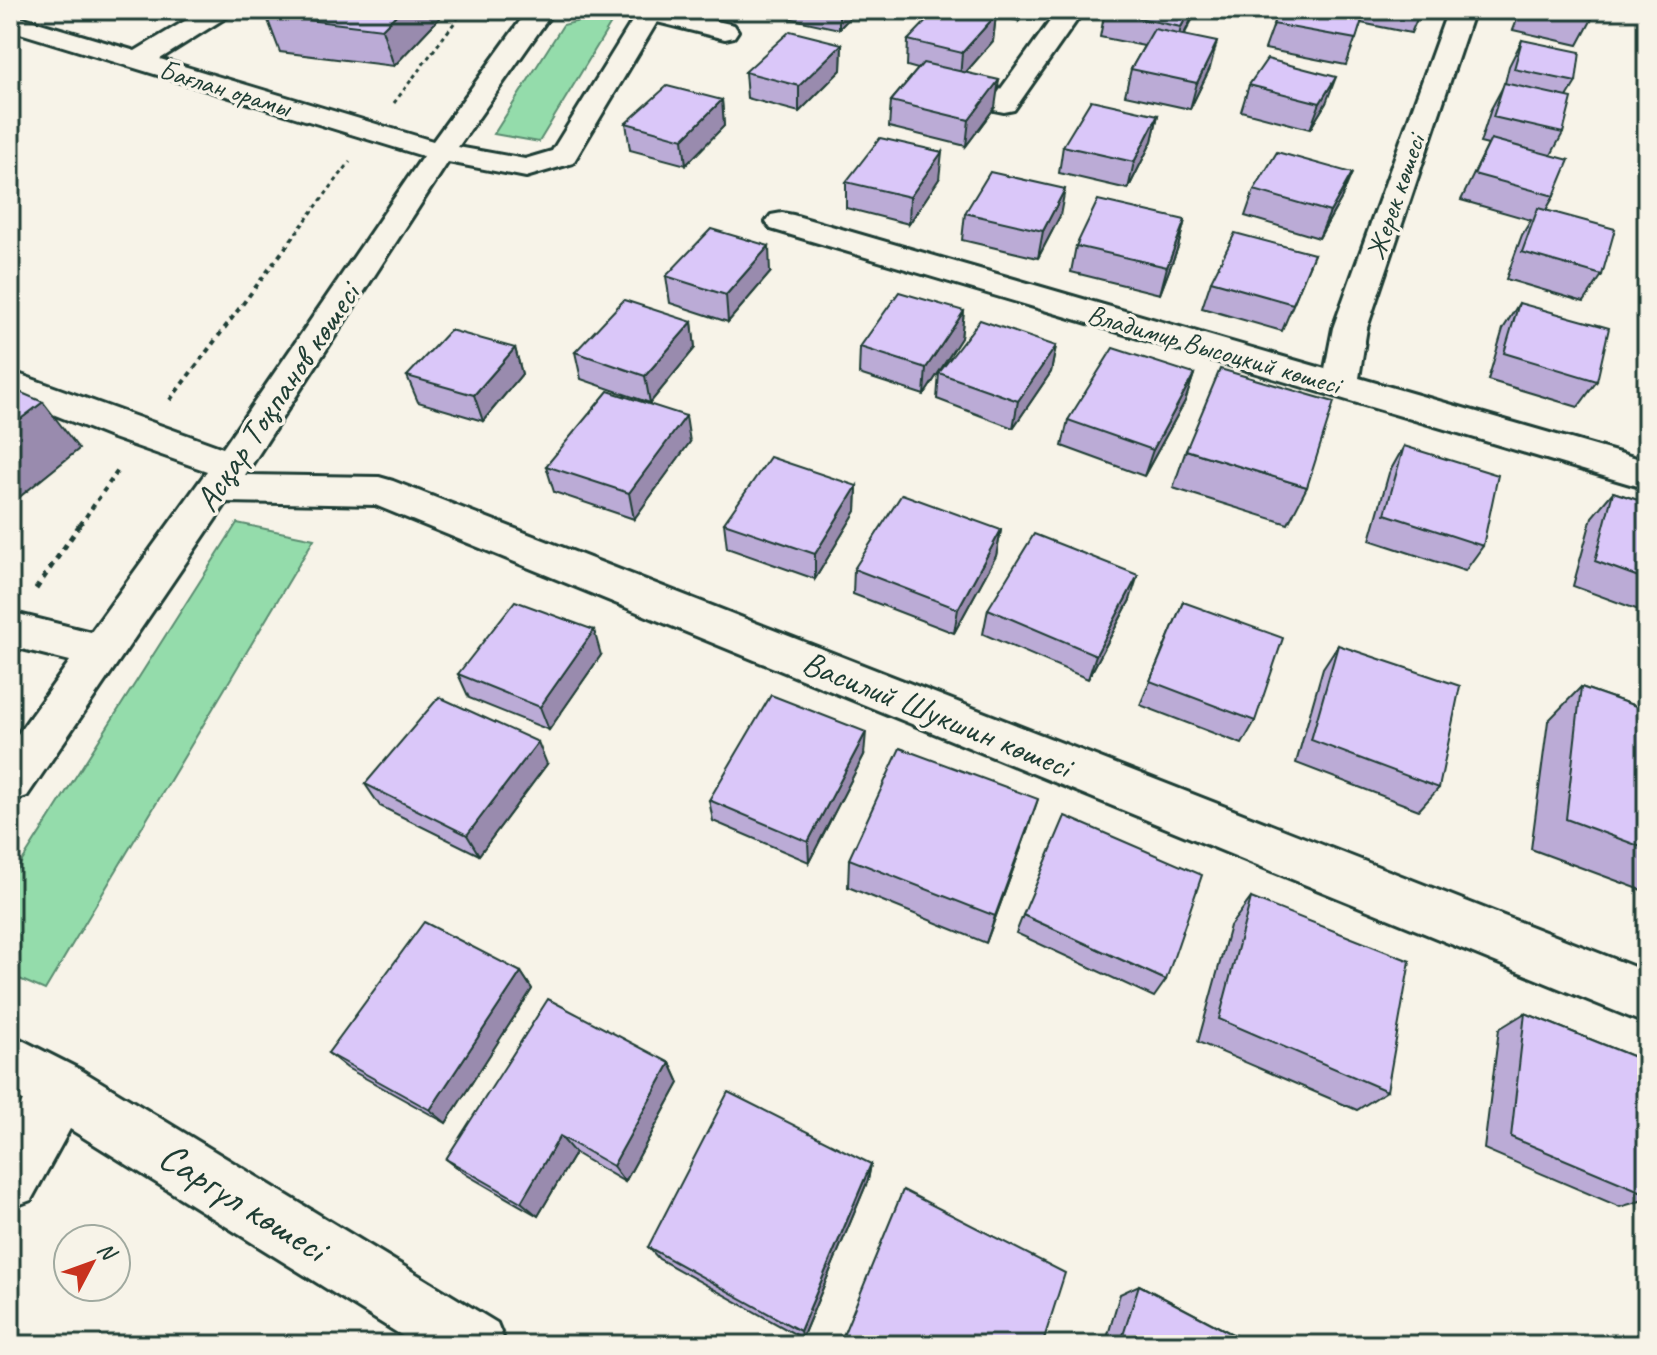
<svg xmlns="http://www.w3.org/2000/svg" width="1657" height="1355" viewBox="0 0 1657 1355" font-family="Caveat,sans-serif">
<rect width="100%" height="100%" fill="#f7f3e8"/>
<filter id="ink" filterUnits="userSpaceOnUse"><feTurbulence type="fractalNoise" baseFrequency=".0125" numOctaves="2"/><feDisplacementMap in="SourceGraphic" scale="16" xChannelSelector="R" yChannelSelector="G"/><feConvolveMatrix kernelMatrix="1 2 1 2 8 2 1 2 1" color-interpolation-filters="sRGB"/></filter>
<g filter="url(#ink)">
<g fill="#94dcab" stroke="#5a8c70" stroke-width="2">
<polygon points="593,10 619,10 539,142 494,134 563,25 587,19"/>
<polygon points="237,523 314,539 45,990 10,975 10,880"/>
</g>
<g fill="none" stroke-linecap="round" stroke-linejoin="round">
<g stroke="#1f3d34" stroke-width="6">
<g id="minor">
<polygon points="203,10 234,10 230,15 160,59 433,141 528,10 554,10 458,147 525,159 552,151 639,10 669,10 734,25 738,31 734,37 725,39 657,22 573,163 526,177 448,162 245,475 379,477 393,481 1647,972 1647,1024 375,505 227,502 27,796 10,802 10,745 70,661 10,646 10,612 91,632 207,471 113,438 10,397 10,371 223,448 423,156 10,30 10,14 135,51"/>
<polygon points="1058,10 1084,10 1014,110 1004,112 994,110 990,104"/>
<polygon points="1448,10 1474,10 1367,328 1359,378 1647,461 1647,489 771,229 766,222 771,215 782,213 793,215 1325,369 1333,328"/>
<polygon points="10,1034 81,1070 497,1323 506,1345 417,1345 70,1129 31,1200 10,1208 10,1124 23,1101 10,1092"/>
</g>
</g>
<g stroke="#1f3d34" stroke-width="3" stroke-dasharray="4 4" stroke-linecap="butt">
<polyline points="394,103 464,10"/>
<polyline points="296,233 350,162"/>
</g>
<g stroke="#1f3d34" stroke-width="4" stroke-dasharray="5 5" stroke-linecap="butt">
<polyline points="170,400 298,231"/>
<polyline points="80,525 119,469"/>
</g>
<polyline stroke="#1f3d34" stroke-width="5" stroke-dasharray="6 6" stroke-linecap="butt" points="36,589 81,523"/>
<use href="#minor" fill="#f7f3e8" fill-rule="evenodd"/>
</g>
<g fill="#bbabd6" stroke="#1f3d34" stroke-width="2">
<polygon points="271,10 447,10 394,66 280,52 266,15"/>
<polygon points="783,10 857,10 839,29 783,17"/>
<polygon points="978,10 1030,10 1019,21 996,15 993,41 965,73 995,107 966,146 889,127 891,101 918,69 907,66 908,40"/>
<polygon points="1279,10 1421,10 1411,33 1361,23 1346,65 1265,49"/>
<polygon points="1521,10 1595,10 1592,19 1578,45 1513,30"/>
<polygon points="1105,11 1196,13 1184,35 1210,68 1190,109 1125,95 1131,69 1144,46 1100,37"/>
<polygon points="1522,40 1576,82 1567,97 1563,133 1551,155 1554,196 1546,210 1602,275 1584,302 1506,279 1522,235 1531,220 1461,200 1488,145 1480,143 1491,109 1505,83 1509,66"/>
<polygon points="842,44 841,70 799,112 747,98 745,72"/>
<polygon points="1249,85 1326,103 1310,129 1241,111"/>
<polygon points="722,100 724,126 686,165 630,150 626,123"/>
<polygon points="1158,115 1152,141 1128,189 1059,173 1063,146"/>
<polygon points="939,179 909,224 846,208 846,182"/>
<polygon points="1254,190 1341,199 1319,238 1245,216"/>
<polygon points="965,213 1060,216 1038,258 962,240"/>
<polygon points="1185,220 1178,247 1160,294 1071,272 1076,246"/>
<polygon points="1314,254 1282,331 1202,308 1211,281"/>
<polygon points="770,273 728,322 670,303 666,276"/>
<polygon points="1519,303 1597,381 1578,407 1488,380 1503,329"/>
<polygon points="964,311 961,338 924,395 859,374 860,347"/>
<polygon points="692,322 695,348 650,403 581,379 575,352"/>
<polygon points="1056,346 1051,372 1013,428 937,399 939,373"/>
<polygon points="515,348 522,374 483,421 418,402 407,376"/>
<polygon points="1194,374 1185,401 1144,476 1062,446 1068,420"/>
<polygon points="690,442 634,519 554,492 546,466"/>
<polygon points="1404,446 1483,546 1465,571 1370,540 1389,473"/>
<polygon points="1186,450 1307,487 1288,524 1173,488"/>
<polygon points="857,486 856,511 815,579 727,548 724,523"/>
<polygon points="1613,492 1647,503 1647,613 1573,586 1592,517"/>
<polygon points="1001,530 996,556 954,633 853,594 854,569"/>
<polygon points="1130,600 1088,679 983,634 988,609"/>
<polygon points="1183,602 1255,721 1242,744 1140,705"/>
<polygon points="1338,645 1439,788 1419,810 1296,763 1323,668"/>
<polygon points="601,655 549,730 469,698 458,674"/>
<polygon points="1581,687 1647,710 1647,892 1531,849 1548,721"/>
<polygon points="864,755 809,862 713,821 709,800"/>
<polygon points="547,764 479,855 380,806 365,784"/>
<polygon points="1028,829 986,943 848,887 849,859"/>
<polygon points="1251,898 1387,1091 1357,1110 1198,1042 1230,926"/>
<polygon points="1023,915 1166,980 1154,997 1016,933"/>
<polygon points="521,972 532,989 446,1123 347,1068 328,1053"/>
<polygon points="1525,1013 1647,1062 1647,1199 1620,1207 1484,1149 1499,1029"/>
<polygon points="670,1063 679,1083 625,1182 575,1153 538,1216 467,1175 446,1159"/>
<polygon points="871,1164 868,1180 802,1338 659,1259 648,1247"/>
<polygon points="1139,1285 1253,1345 1105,1345 1120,1294"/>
</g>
<g fill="#998bae" stroke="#1f3d34" stroke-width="2">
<polygon points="401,10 447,10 394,66 382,29"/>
<polygon points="839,10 857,10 839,29"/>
<polygon points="1020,10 1030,10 1019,21"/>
<polygon points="1190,10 1196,10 1175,52 1181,27"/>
<polygon points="996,15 993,41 960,79 962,53"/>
<polygon points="1217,42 1210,68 1190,109 1197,83"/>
<polygon points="842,44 841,70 799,112 799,86"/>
<polygon points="1336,77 1326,103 1310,129 1320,103"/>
<polygon points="999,80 995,107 966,146 969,120"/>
<polygon points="722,100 724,126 686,165 683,139"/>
<polygon points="1158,115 1152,141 1128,189 1134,162"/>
<polygon points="942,152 939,179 909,224 910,197"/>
<polygon points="1352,173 1341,199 1319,238 1330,212"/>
<polygon points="1065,189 1060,216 1038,258 1043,231"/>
<polygon points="1185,220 1178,247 1160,294 1167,267"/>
<polygon points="769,246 770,273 728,322 726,295"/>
<polygon points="964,311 961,338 924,395 926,368"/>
<polygon points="692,322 695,348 650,403 645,376"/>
<polygon points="1056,346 1051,372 1013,428 1018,401"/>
<polygon points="515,348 522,374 483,421 474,395"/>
<polygon points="1194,374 1185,401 1144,476 1153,450"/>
<polygon points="43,402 79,449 17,499 10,491 10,427"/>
<polygon points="686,416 690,442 634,519 629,493"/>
<polygon points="857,486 856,511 815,579 815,554"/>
<polygon points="1001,530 996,556 954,633 958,609"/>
<polygon points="1138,575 1130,600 1088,679 1096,655"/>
<polygon points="594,630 601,655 549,730 540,707"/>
<polygon points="866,732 864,755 809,862 808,842"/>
<polygon points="538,742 547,764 479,855 467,835"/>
<polygon points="1038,799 1028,829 986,943 995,916"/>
<polygon points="521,972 532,989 446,1123 430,1110"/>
<polygon points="670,1063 679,1083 625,1182 613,1166"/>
<polygon points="560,1136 575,1153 538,1216 521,1202"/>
<polygon points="871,1164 868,1180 802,1338 800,1331"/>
</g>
<g fill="#dac7f9" stroke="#1f3d34" stroke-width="2">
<polygon points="271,10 401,10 382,29 266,15"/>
<polygon points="937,10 975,10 996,15 962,53 908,40"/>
<polygon points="1105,10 1190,10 1181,27 1105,11"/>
<polygon points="1279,10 1365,10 1356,39 1273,24"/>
<polygon points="1548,10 1595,10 1592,19"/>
<polygon points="1154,29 1217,42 1197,83 1131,69"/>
<polygon points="790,31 842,44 799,86 745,72"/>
<polygon points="1522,40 1580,52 1576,82 1514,69"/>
<polygon points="1267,59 1336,77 1320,103 1249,85"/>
<polygon points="923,63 999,80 969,120 891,101"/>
<polygon points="1504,83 1572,98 1563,133 1493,117"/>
<polygon points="667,86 722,100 683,139 626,123"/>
<polygon points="1091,100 1158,115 1134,162 1063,146"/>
<polygon points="880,138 942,152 910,197 846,182"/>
<polygon points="1491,139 1569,160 1554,196 1474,174"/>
<polygon points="1277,152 1352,173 1330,212 1254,190"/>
<polygon points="990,172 1065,189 1043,231 965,213"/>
<polygon points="1098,200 1185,220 1167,267 1076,246"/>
<polygon points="1538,208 1615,229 1602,275 1522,252"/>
<polygon points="711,229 769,246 726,295 666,276"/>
<polygon points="1235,233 1314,254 1293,304 1211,281"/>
<polygon points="899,292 964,311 926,368 860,347"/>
<polygon points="624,300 692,322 645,376 575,352"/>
<polygon points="1519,303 1609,328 1597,381 1504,353"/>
<polygon points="980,320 1056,346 1018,401 939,373"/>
<polygon points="450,330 515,348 474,395 407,376"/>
<polygon points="1113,348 1194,374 1153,450 1068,420"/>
<polygon points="1220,369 1334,402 1307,487 1186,450"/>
<polygon points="10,388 43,402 10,427"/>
<polygon points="608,391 686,416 629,493 546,466"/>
<polygon points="1404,446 1498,475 1483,546 1385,514"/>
<polygon points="770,457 857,486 815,554 724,523"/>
<polygon points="1613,492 1647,503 1647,580 1595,561"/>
<polygon points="902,494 1001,530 958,609 854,569"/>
<polygon points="1034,534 1138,575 1096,655 988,609"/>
<polygon points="515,601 594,630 540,707 458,674"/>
<polygon points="1183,602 1283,638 1255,721 1150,681"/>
<polygon points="1338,645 1460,686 1439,788 1311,740"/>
<polygon points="1581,687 1647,710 1647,849 1566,819"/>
<polygon points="771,695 866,732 808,842 709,800"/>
<polygon points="439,697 538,742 467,835 365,784"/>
<polygon points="900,748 1038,799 995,916 849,859"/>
<polygon points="1065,816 1202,875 1166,980 1023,915"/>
<polygon points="1251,898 1410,961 1387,1091 1219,1019"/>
<polygon points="424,922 521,972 430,1110 328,1053"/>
<polygon points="548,999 670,1063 613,1166 560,1136 521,1202 446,1159"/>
<polygon points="1525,1013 1647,1062 1647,1194 1511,1137"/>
<polygon points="728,1092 871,1164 800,1331 648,1247"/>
<polygon points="903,1190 1065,1273 1042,1345 845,1345 840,1343"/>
<polygon points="1139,1285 1253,1345 1120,1345"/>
</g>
</g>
<g text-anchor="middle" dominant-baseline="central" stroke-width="7" stroke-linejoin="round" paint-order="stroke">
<g font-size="28" fill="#1f3d34" stroke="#f7f3e8">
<text transform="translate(225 88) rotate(17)">Бағлан орамы</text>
<text transform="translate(1395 197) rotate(-71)">Жерек көшесі</text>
<text transform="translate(1214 349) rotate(16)">Владимир Высоцкий көшесі</text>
</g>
<g font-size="34" fill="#1f3d34" stroke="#f7f3e8">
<text transform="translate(277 397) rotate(-56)">Асқар Тоқпанов көшесі</text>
<text transform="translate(937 714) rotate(22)">Василий Шукшин көшесі</text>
</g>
<g font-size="40" fill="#1f3d34" stroke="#f7f3e8">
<text transform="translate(243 1202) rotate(32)">Саргүл көшесі</text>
</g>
</g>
<rect width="1657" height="1355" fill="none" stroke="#f7f3e8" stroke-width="40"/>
<rect x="20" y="20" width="1617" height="1315" fill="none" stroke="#1f3d34" stroke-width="3" filter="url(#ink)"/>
<g transform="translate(92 1263) rotate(49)"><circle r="38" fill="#f7f3e8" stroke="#a1aaa0" stroke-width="2"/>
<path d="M0-6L14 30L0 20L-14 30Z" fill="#c8321e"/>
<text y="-12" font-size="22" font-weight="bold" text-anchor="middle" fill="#1f3d34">N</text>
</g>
</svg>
